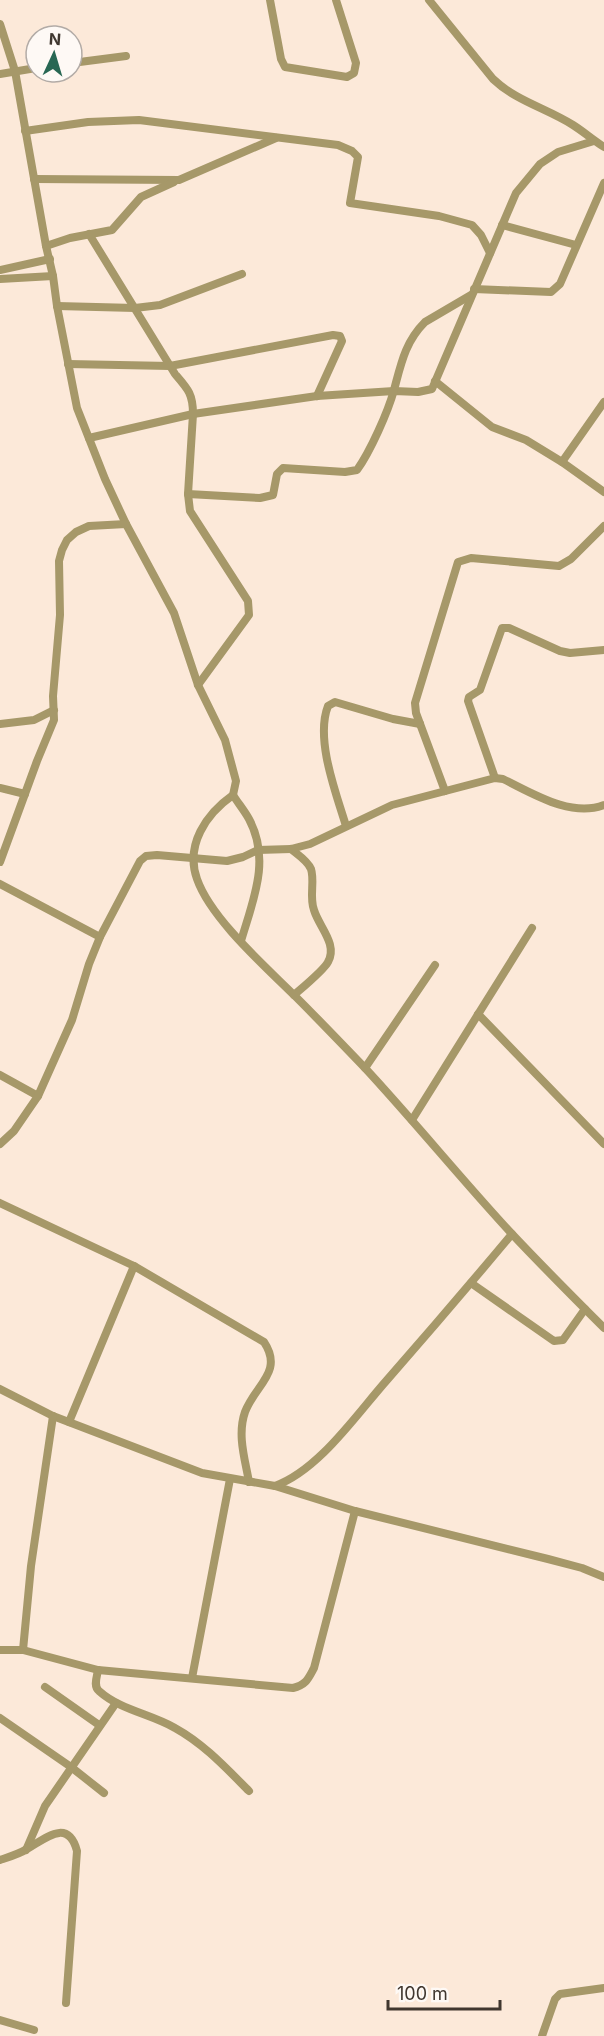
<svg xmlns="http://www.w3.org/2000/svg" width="604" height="2036" viewBox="0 0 604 2036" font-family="Inter,sans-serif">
<rect width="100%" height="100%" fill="#fce9d9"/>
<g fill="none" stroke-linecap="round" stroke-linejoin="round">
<g stroke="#a69869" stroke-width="8">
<polyline points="270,0 281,59 285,67 347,77 354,73 356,63 336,0"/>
<path d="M 429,0 L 493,79 C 516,101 546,108 573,125 C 584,132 593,140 604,147"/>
<path d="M 0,24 L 15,71 L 46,246 L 53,276 L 57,306 L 77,408 L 105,479 L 126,524 L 174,613 L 198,685 L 225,740 L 236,781 L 233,795 C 206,814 185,845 197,879 C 211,919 266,967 295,996 C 319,1020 342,1044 365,1068 C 415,1122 462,1180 512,1234 C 542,1266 573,1297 604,1328"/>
<polyline points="72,63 126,56"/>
<polyline points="0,74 36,68"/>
<polyline points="25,131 88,122 139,120 338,145 352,151 358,157 350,203 439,216 472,225 481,235 490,253"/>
<polyline points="34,179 179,180 276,138"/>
<polyline points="502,225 576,245"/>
<path d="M 89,234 L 175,374 C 188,389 193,394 193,414 L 188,494 L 190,511 L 248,601 L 249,615 L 198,685"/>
<polyline points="46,246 70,238 112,230 141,197 174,182"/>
<polyline points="0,270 50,259"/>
<polyline points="0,279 53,276"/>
<polyline points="474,289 551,292 560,284 604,183"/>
<polyline points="57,306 135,308 160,305 242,274"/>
<polyline points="68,364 170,366 333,335 340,336 342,341 317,396"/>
<polyline points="435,381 492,427 526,440 562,462 604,492"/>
<polyline points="89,438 193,414 317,396 394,391 418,392 432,389 516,193 540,164 558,152 594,141"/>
<polyline points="562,462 604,402"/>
<path d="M 188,494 L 260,498 L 273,495 L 277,474 L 283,468 L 345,472 L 357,470 C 370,452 388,412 394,390 C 401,364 405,342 425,322 L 471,295"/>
<polyline points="0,724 34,720 54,710"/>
<polyline points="495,778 468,701 469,697 480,690 502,628 509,628 560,651 570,653 604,650"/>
<polyline points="0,788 25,794"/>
<polyline points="445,791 416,713 415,703 458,562 471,558 559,566 571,559 604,526"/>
<path d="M 233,795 C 238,803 244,810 249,819 C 271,860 253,900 241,941"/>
<path d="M 346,826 C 336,793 315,739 328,706 L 335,702 L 393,719 L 420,724"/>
<path d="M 291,849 C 297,854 308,861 311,869 C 315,881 309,897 314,910 C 319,927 338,944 328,962 C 324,970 302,988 294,995"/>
<polyline points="0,862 37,761 54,720 53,696 60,615 59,561 62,550 67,540 76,532 89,526 126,524"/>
<polyline points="0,884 100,937"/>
<polyline points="478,1014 604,1144"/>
<polyline points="365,1068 435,965"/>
<polyline points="0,1075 38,1096"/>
<polyline points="412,1120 532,928"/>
<path d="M 0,1144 L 14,1131 L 38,1096 L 72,1020 L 89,964 L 100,937 L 140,861 L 146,856 L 157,855 L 227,861 L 243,857 L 258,850 L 291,849 L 310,844 L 392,805 L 495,778 L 503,779 C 532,793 571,818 604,805"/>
<path d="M 0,1203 L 134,1266 L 264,1342 C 284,1372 255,1385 245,1412 C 237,1435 245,1459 249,1482"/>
<polyline points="471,1283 554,1341 563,1340 585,1309"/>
<polyline points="0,1389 53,1416 202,1473 275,1486 355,1511 548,1559 582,1568 604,1577"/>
<polyline points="69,1422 134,1266"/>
<path d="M 275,1486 C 319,1470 356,1415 387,1380 C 429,1332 471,1283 512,1234"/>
<path d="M 0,1650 L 23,1650 L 98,1670 L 293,1688 C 306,1685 308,1679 314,1668 L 355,1511"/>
<polyline points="23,1650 31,1566 53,1416"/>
<path d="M 98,1670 C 97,1677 93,1686 99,1691 C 120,1710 151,1714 175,1728 C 204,1744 226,1768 249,1791"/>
<polyline points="192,1678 230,1479"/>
<polyline points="45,1687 99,1725"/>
<polyline points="0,1718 71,1767 104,1793"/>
<polyline points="26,1850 45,1806 116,1703"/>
<path d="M 0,1860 C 9,1857 19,1854 27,1849 C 46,1838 68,1818 77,1851 L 66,2003"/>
<polyline points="0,2020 34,2030"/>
<polyline points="542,2036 555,1999 560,1994 604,1988"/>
</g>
</g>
<g transform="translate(54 54) rotate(4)"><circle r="28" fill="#fef9f5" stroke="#b2aba6" stroke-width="1.5"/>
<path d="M0-4.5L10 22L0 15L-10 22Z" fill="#286753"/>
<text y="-9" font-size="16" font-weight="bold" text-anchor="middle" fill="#40372f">N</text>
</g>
<path d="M388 2000v9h112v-9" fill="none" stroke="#40372f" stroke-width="3"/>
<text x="397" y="2000" font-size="18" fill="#40372f" stroke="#fef9f5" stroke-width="4.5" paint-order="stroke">100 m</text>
</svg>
